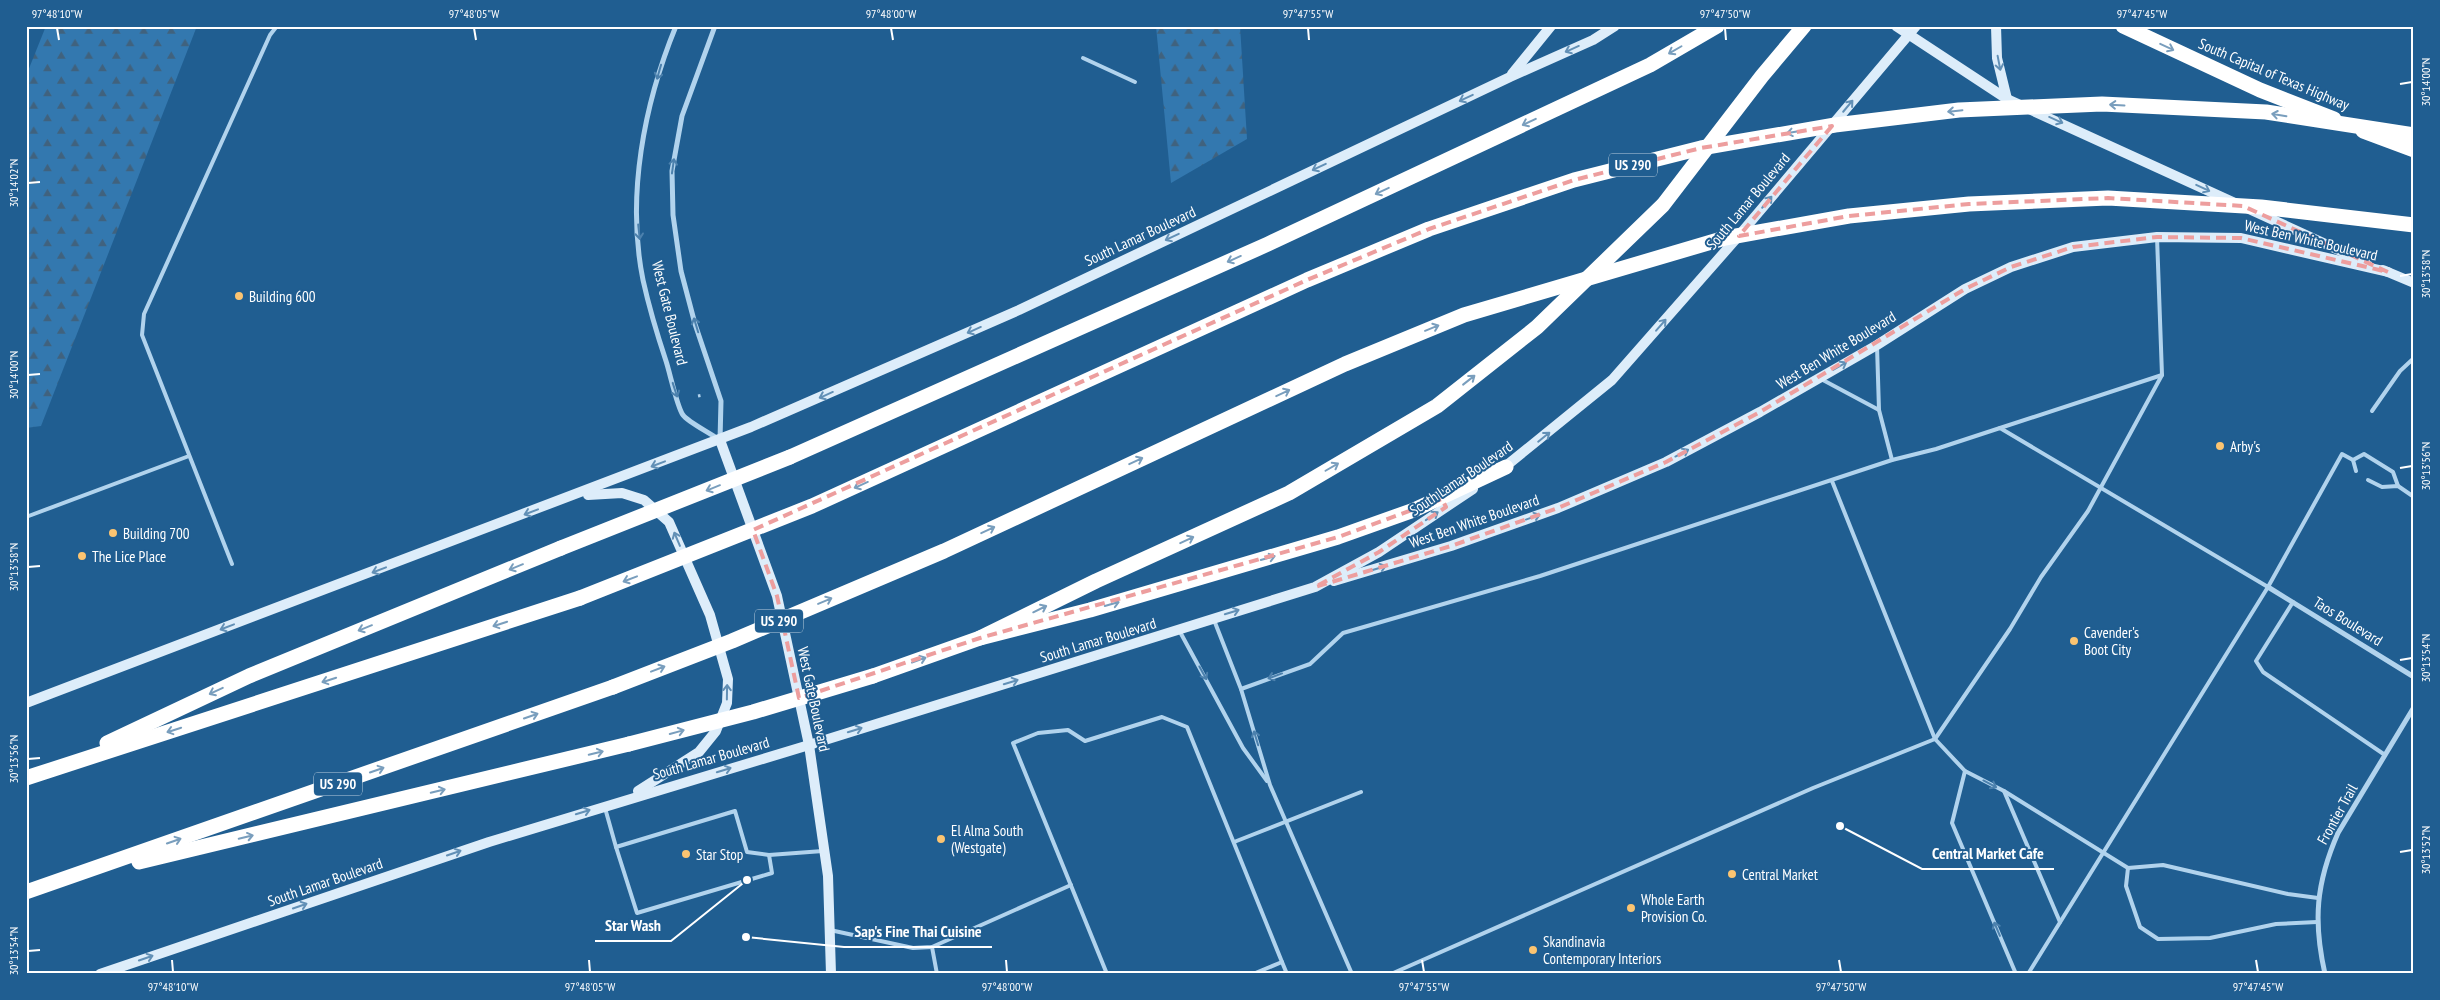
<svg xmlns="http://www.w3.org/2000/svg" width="2440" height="1000" viewBox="0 0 2440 1000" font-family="'PT Sans Narrow',sans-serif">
<defs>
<pattern id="forest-firs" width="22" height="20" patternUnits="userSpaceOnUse" patternTransform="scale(1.25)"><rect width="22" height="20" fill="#3378af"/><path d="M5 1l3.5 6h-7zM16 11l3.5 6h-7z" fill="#40627e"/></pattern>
</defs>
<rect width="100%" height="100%" fill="#205e91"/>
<g fill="url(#forest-firs)">
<polygon points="46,26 197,26 41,426 26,428 26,76"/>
<polygon points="1156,26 1240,26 1247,139 1171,183"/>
</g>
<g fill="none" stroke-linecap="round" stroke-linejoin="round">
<polyline stroke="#b1d3ed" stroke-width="3" stroke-dasharray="2.5 4" stroke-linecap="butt" points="698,396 703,395"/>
<g stroke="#b1d3ed" stroke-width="4">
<polyline points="1083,58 1135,82"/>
<polyline points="1877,346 1879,410 1892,460"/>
<polyline points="1821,379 1879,410"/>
<polyline points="2372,411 2400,371 2414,358"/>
<polyline points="2000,428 2162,375"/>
<polyline points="2353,460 2364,454 2393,472 2398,486"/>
<polyline points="2368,480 2382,487 2398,486 2414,497"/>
<polyline points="1832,481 1935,739 1965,771"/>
<polyline points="26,517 189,456"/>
<polyline points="232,564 142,335 144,314 270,35 277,26"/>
<polyline points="2293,602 2256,661 2263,672 2385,755"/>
<polyline points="1214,620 1241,689 1270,785 1352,974"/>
<polyline points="1179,630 1243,748 1267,781"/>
<polyline points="1241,689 1310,664 1343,633 1540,576 1892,460 1936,449 2000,428 2268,587"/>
<polyline points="2004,791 2128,868 2163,865 2288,894 2318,898"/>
<polyline points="605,808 616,847 735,811 747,852 769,855 823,851"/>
<polyline points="1234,842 1361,792"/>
<polyline points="616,847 637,913 772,873 769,855"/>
<polyline points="2128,868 2126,886 2140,927 2158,939 2210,938 2276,924 2317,922"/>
<polyline points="830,930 913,948 932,947 1071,885"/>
<polyline points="932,947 937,974"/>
<polyline points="1282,962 1287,974"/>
<polyline points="1107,974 1013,743 1038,733 1068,730 1085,741 1162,717 1187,727 1282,962 1253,974"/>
<polyline points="1391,974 1813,788 1935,739 2010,629 2041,577 2088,511 2162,375 2157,237"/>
<polyline points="2016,974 1952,823 1965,771 2004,791 2060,922"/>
<polyline points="2028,974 2268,587 2342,454 2353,460 2356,471"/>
</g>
<g stroke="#b1d3ed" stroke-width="5">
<path d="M 676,26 C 644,104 626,196 643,280 C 649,307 657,334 666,361 C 670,373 677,407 683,415 C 688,422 710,433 718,439"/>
<polyline points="715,26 682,116 672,171 673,215 681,271 695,324 721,401 720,440"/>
<polyline points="2268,587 2414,677"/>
<path d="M 2325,974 C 2313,921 2316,883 2338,833 L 2414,707"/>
</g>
<g stroke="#ddedfa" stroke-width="10">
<polyline points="1896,26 2007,99 2235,203"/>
<polyline points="1996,26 1997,58 2007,99"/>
<polyline points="1512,74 1551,26"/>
<polyline points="2249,209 2367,263"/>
<polyline points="2383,270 2414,283"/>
<polyline points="720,440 777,596 809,745 828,876 831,974"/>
<polyline points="1501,470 1612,380 1736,239 1916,26"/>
<polyline points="588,495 622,493 644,500 669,522 710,615 728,679 727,703 716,731 699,752 638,791"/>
<polyline points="1334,581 1451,546 1558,508 1666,462 1760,412 1877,345 1965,289 2011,267 2073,247 2157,237 2241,238 2388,272"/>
<polyline points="26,703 751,427 1019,310 1510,77 1593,40 1615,26"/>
<polyline points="100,974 489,842 809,745 1315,587 1379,552 1473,489"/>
</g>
<g stroke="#fff" stroke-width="15">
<polyline points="2123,26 2260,90 2334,119"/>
<polyline points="2363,131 2414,150"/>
<polyline points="790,457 1268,244 1650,65 1717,26"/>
<polyline points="980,638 1096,581 1289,493 1437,406 1537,327 1663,205 1762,76 1804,26"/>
<polyline points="873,676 980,638 1090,610 1338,537 1414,510 1506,467"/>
<polyline points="107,743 249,676 561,548"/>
<polyline points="26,778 580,598"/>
<polyline points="139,862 629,744"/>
<polyline points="26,892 613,687"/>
</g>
<g stroke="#fff" stroke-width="15">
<polyline points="561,548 790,457"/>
<polyline points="580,598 812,506 1307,280 1429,229 1574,180 1701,148 1835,125 1959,110 2102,104 2266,112 2414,135"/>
<polyline points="613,687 732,641 944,551 1345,364 1464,315 1725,238 1849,216 1969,204 2108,198 2261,207 2414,225"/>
<polyline points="629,744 753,712 873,676"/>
</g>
</g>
<defs><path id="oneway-shaft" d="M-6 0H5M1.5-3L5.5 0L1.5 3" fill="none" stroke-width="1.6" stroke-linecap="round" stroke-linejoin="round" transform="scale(1.25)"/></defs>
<g stroke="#799ebd">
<use href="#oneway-shaft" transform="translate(2167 47) rotate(25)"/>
<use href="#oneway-shaft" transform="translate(1675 50) rotate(150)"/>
<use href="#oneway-shaft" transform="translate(2117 105) rotate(-177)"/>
<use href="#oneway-shaft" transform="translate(1955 111) rotate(174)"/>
<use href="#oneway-shaft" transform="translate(2279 115) rotate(-171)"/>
<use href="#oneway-shaft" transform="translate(1529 122) rotate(155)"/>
<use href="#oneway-shaft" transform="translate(1794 132) rotate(170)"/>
<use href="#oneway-shaft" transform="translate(1382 191) rotate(155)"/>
<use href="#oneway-shaft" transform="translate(1234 259) rotate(156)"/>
<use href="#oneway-shaft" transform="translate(1432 328) rotate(-22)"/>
<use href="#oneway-shaft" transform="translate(1469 380) rotate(-38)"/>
<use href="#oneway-shaft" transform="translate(1283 393) rotate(-25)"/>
<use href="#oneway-shaft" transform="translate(1136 461) rotate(-25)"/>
<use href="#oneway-shaft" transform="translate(1332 467) rotate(-30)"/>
<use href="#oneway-shaft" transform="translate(861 485) rotate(156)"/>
<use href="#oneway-shaft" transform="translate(713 488) rotate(158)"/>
<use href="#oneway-shaft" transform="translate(988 530) rotate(-25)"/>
<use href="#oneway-shaft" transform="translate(1187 540) rotate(-25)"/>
<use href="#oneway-shaft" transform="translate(1268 558) rotate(-16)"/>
<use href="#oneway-shaft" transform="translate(516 567) rotate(158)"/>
<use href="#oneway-shaft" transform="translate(630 579) rotate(159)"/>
<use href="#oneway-shaft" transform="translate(825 601) rotate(-23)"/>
<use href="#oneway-shaft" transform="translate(1112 604) rotate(-16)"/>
<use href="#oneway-shaft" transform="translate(1040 609) rotate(-26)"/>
<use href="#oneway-shaft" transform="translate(500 624) rotate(162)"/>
<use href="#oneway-shaft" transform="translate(365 628) rotate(158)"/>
<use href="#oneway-shaft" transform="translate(919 660) rotate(-20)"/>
<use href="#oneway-shaft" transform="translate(658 669) rotate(-21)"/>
<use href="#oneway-shaft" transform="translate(329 680) rotate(162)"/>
<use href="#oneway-shaft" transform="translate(216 691) rotate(155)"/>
<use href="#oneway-shaft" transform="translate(531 716) rotate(-19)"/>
<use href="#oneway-shaft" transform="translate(174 730) rotate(162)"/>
<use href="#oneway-shaft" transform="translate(677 732) rotate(-15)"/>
<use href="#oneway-shaft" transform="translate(596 753) rotate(-14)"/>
<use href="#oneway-shaft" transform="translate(377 770) rotate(-19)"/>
<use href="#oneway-shaft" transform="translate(438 791) rotate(-14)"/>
<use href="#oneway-shaft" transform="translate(246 837) rotate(-13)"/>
<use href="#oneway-shaft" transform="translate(174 841) rotate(-19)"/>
</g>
<g stroke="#6290b6">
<use href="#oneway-shaft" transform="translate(1572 49) rotate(156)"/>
<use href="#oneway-shaft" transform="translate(1999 63) rotate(79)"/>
<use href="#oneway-shaft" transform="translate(1466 98) rotate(155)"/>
<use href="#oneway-shaft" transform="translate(1848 106) rotate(-50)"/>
<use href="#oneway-shaft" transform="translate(2056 120) rotate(24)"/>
<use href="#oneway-shaft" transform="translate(1319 167) rotate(155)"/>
<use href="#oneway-shaft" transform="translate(2203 188) rotate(25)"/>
<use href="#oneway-shaft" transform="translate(1767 202) rotate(-50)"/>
<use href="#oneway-shaft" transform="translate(1172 237) rotate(155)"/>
<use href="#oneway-shaft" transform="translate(1661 325) rotate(-49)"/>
<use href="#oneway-shaft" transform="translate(974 330) rotate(156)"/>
<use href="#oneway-shaft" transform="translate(1840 366) rotate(-30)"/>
<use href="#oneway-shaft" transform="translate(826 395) rotate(156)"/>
<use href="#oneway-shaft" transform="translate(1544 437) rotate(-39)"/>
<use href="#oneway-shaft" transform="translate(1682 453) rotate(-28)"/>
<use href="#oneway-shaft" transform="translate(658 464) rotate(159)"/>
<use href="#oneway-shaft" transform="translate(531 512) rotate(159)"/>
<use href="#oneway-shaft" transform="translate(1432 516) rotate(-34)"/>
<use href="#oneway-shaft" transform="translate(1533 517) rotate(-20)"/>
<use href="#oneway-shaft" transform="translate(677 539) rotate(-113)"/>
<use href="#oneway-shaft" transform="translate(1379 568) rotate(-17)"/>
<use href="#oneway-shaft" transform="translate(379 570) rotate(159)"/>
<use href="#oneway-shaft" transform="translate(1232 612) rotate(-17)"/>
<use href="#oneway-shaft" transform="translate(227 627) rotate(159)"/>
<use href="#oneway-shaft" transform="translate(1011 682) rotate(-17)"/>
<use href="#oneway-shaft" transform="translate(727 692) rotate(-89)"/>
<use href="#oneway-shaft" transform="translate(855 730) rotate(-17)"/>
<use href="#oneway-shaft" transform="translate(724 770) rotate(-17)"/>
<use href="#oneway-shaft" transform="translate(583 812) rotate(-17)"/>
<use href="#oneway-shaft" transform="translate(454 853) rotate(-19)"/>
<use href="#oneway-shaft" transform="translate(300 906) rotate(-19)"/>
<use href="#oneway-shaft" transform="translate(146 958) rotate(-19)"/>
</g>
<g stroke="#4c81ad">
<use href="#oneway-shaft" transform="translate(659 72) rotate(106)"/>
<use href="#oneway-shaft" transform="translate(673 166) rotate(-82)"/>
<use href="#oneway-shaft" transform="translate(639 232) rotate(84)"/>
<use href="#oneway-shaft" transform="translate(696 325) rotate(-107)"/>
<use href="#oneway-shaft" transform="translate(675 390) rotate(72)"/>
<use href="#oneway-shaft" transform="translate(1203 673) rotate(61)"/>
<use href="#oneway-shaft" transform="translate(1275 676) rotate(160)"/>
<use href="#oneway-shaft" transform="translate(1256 738) rotate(-107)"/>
<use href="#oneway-shaft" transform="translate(1990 784) rotate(28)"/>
<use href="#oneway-shaft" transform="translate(1997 929) rotate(-113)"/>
</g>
<path fill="none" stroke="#ed9e9e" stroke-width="4" stroke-dasharray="10 6" stroke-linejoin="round" d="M 1832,126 L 1739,236 L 1849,216 L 1969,204 L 2108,198 L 2243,206 L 2388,272 L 2241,238 L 2157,237 L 2073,247 L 2011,267 L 1965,289 L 1760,412 L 1666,462 L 1558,508 L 1451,546 L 1315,587 L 1379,552 L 1446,507 L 1442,499 L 1338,537 L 980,638 L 799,698 L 777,596 L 753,530 L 1307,280 L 1429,229 L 1574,180 L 1701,148 Z"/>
<path fill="none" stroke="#fff" stroke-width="2" d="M 57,28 L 59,40M 474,28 L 476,40M 891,28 L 893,40M 1308,28 L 1309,40M 1725,28 L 1726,40M 2142,28 L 2143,40M 2400,84 L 2412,82M 28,183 L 40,182M 2400,276 L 2412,274M 28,375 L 40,374M 2400,468 L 2412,466M 28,567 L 40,566M 2400,660 L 2412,658M 28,759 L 40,758M 2400,852 L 2412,850M 28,951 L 40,950M 172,960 L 173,972M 589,960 L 590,972M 1006,960 L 1007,972M 1422,960 L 1424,972M 1839,960 L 1841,972M 2256,960 L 2258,972"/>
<g fill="#fbc471" stroke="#205e91" stroke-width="2">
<circle cx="239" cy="296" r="5"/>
<circle cx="2220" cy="446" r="5"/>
<circle cx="113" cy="533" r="5"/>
<circle cx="82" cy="556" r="5"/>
<circle cx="2074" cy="641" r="5"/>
<circle cx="941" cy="839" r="5"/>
<circle cx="686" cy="854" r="5"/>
<circle cx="1732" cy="874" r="5"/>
<circle cx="1631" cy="908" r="5"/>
<circle cx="1533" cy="950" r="5"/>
</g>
<g text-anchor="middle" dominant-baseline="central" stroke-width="4" stroke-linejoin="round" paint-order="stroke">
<g fill="#205e91" stroke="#bccfde" stroke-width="1">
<rect x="1609" y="153.5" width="48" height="23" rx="4"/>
<rect x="755" y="609.5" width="48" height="23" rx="4"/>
<rect x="314" y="772.5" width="48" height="23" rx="4"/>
</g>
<g font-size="14" font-weight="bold" fill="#fff">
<text x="1633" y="165">US 290</text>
<text x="779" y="621">US 290</text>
<text x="338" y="784">US 290</text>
</g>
<g font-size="15" fill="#fff" stroke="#205e91">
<text transform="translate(2274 74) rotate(23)">South Capital of Texas Highway</text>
<text transform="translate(1748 201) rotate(-50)">South Lamar Boulevard</text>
<text transform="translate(1140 236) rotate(-25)">South Lamar Boulevard</text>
<text transform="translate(2311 240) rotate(13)">West Ben White Boulevard</text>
<text transform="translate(670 313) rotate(76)">West Gate Boulevard</text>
<text transform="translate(1836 350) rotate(-31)">West Ben White Boulevard</text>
<text transform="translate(1461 478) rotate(-34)">South Lamar Boulevard</text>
<text transform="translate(1474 521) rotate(-19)">West Ben White Boulevard</text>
<text transform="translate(2348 621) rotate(32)">Taos Boulevard</text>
<text transform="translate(1098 640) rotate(-17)">South Lamar Boulevard</text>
<text transform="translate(814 699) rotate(78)">West Gate Boulevard</text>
<text transform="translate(711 758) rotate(-16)">South Lamar Boulevard</text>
<text transform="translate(2337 814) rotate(-61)">Frontier Trail</text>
<text transform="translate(325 882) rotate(-19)">South Lamar Boulevard</text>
</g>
<g font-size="15" fill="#fff" stroke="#205e91" text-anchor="start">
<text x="249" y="296">Building 600</text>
<text x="2230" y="446">Arby's</text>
<text x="123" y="533">Building 700</text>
<text x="92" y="556">The Lice Place</text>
<text x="2084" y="632">Cavender's<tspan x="2084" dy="17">Boot City</tspan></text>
<text x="951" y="830">El Alma South<tspan x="951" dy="17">(Westgate)</tspan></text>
<text x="696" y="854">Star Stop</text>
<text x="1742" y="874">Central Market</text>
<text x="1641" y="899">Whole Earth<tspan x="1641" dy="17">Provision Co.</tspan></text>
<text x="1543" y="941">Skandinavia<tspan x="1543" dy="17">Contemporary Interiors</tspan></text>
</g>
</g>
<path fill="none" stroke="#fff" stroke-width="2" d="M1840 826L1922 869H2054M747 880L671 941H595M746 937L844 947H992"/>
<g fill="#fff" stroke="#205e91" stroke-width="2">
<circle cx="1840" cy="826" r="5"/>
<circle cx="747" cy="880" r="5"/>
<circle cx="746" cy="937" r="5"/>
</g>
<g font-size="16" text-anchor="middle" font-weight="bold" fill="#fff" stroke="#205e91" stroke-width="4" stroke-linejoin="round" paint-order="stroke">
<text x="1988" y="859">Central Market Cafe</text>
<text x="633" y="931">Star Wash</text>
<text x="918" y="937">Sap's Fine Thai Cuisine</text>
</g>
<rect width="2440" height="1000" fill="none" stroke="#205e91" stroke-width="55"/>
<rect x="28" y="28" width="2384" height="944" fill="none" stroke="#fff" stroke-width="2"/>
<g font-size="12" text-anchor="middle" fill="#fff">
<text x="57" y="18">97°48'10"W</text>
<text x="474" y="18">97°48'05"W</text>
<text x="891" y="18">97°48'00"W</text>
<text x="1308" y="18">97°47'55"W</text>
<text x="1725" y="18">97°47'50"W</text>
<text x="2142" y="18">97°47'45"W</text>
<text transform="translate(2426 82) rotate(-90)" y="4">30°14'00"N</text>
<text transform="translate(14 183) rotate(-90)" y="4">30°14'02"N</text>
<text transform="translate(2426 274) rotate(-90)" y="4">30°13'58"N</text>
<text transform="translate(14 375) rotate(-90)" y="4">30°14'00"N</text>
<text transform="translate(2426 466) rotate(-90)" y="4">30°13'56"N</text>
<text transform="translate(14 567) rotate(-90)" y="4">30°13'58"N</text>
<text transform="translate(2426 658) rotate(-90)" y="4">30°13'54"N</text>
<text transform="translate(14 759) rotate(-90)" y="4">30°13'56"N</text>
<text transform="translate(2426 850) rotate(-90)" y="4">30°13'52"N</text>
<text transform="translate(14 951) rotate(-90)" y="4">30°13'54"N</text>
<text x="173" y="991">97°48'10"W</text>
<text x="590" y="991">97°48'05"W</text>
<text x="1007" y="991">97°48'00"W</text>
<text x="1424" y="991">97°47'55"W</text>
<text x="1841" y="991">97°47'50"W</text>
<text x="2258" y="991">97°47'45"W</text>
</g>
</svg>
